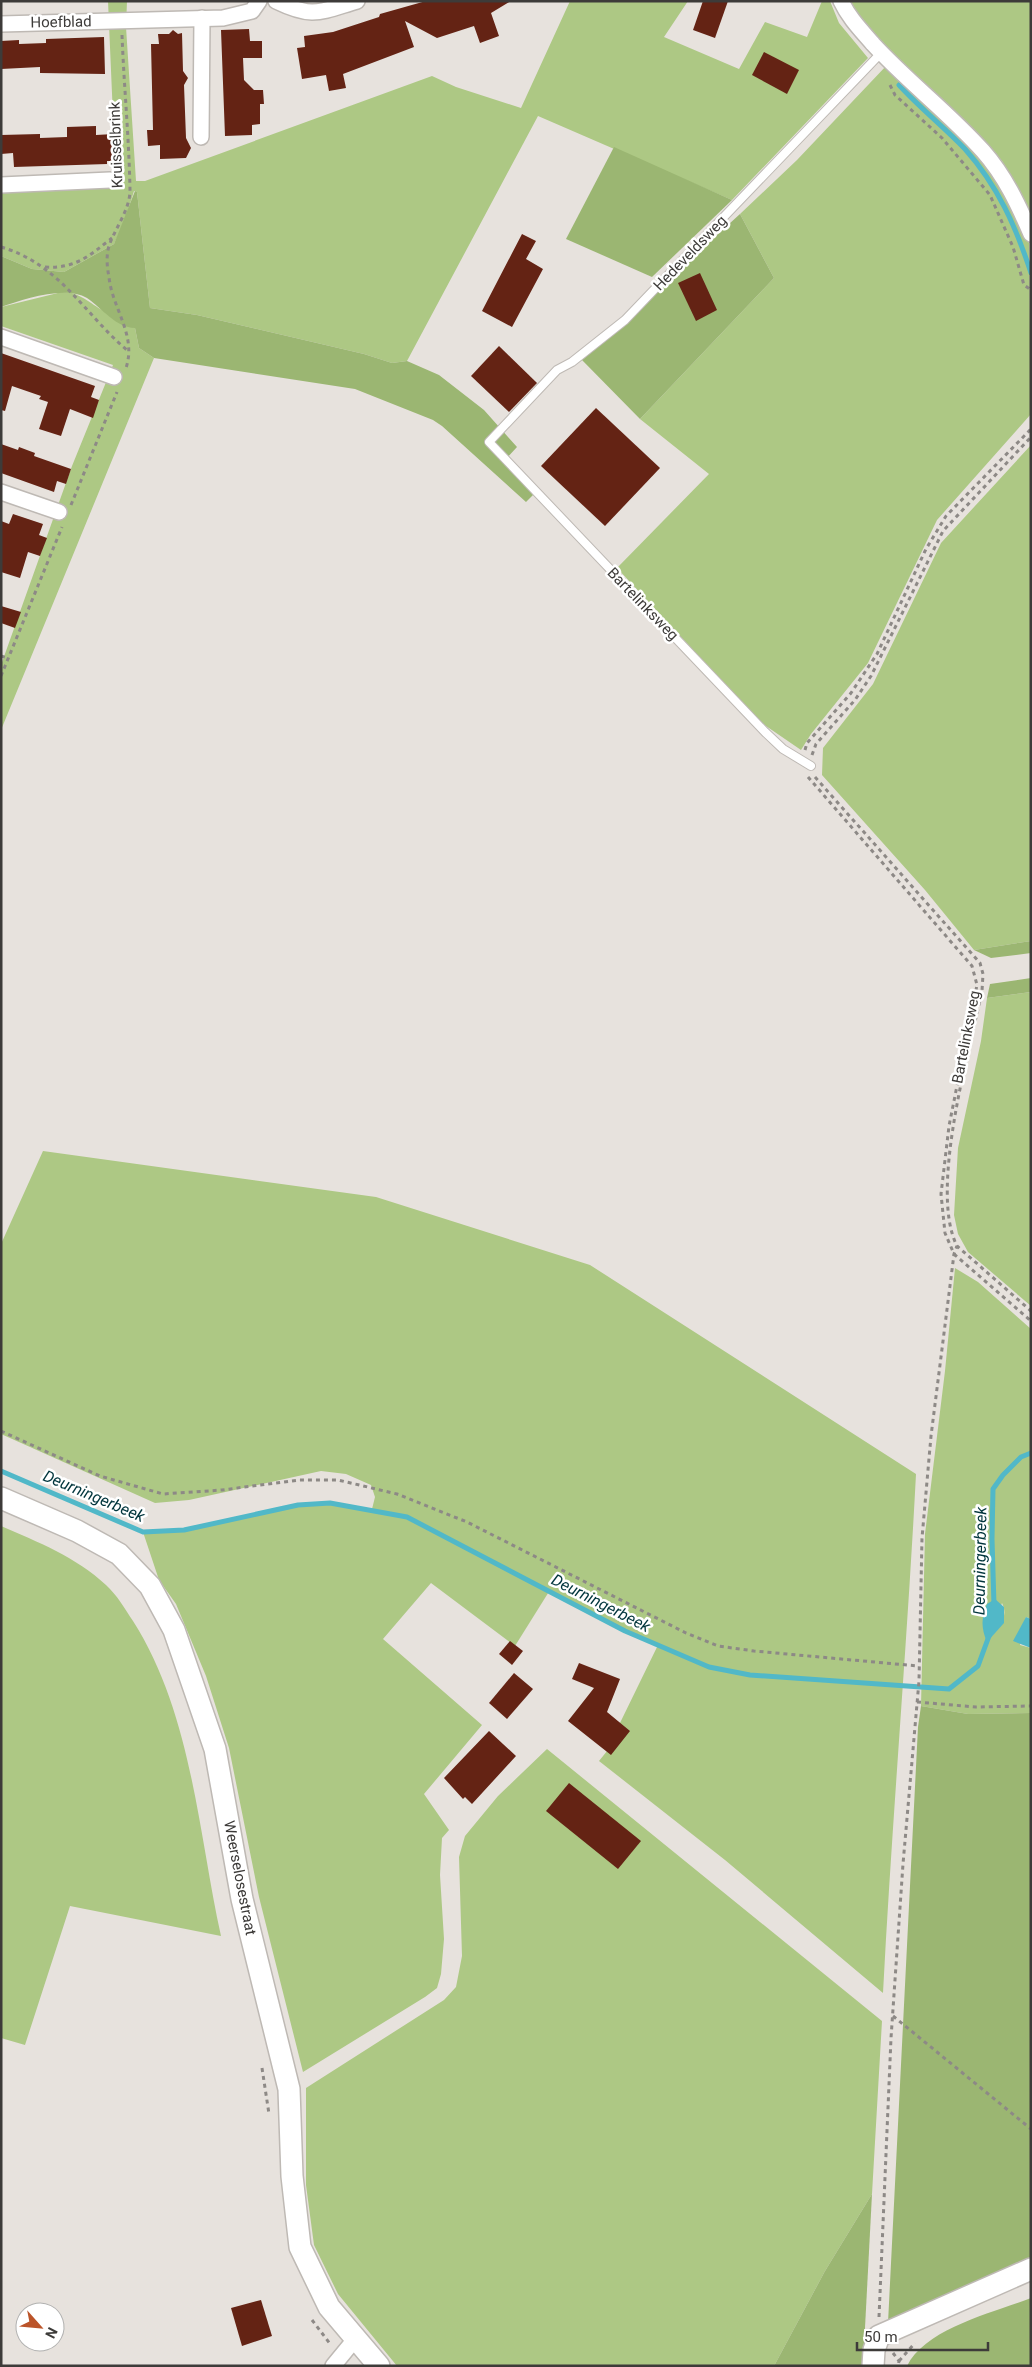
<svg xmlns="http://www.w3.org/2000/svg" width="1032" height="2367" viewBox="0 0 1032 2367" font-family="Roboto,sans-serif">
<rect width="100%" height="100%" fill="#e7e2dd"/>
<g fill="#adc884" fill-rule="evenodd">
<polygon points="108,1 127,1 126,27 136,181 145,181 432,76 456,87 521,108 570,1 688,1 664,37 739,69 765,22 807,37 822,1 830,1 839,23 868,58 732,200 538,116 407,361 392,363 364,354 197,315 150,308 137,192 134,191 124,223 114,244 64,272 32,269 1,256 1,190 116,186"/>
<polygon points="848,1 1031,1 1031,218 1002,161 854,14"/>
<polygon points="887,65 978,151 1015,209 1029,243 1031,414 937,520 868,663 811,734 801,750 760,722 617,568 709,474 640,419 774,278 740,214 797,160"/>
<path d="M 62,292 C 80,292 89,303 104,311 C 114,317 125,323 135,328 L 139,348 L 154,358 L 1,730 L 1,665 L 72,466 L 113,365 L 1,326 L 1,307 Z"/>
<polygon points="1031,445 1031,941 974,950 925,890 822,775 823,748 873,684 941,543"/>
<polygon points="1031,992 1031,1306 968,1252 958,1234 954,1215 958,1148 981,1041 987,998"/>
<path d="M 43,1151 L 376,1197 L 590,1265 L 916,1474 C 907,1647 892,1820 883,1993 L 725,1860 L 599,1761 L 624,1730 L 619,1725 L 658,1645 L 625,1631 L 550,1590 L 515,1646 L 431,1583 L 383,1639 L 482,1725 L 424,1794 L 449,1830 L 442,1838 L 440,1875 L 444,1939 L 441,1974 L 437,1988 L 425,1997 L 303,2072 L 259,1897 L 229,1748 L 206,1676 L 176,1604 L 159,1580 L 143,1532 L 184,1530 L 298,1505 L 330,1503 L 372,1509 L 375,1497 L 371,1485 L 346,1474 L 321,1471 L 189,1500 L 155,1503 L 1,1434 L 1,1244 Z"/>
<path d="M 955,1268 L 978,1282 L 1031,1329 L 1031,1619 L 1026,1617 L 1020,1645 L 1031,1648 L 1031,1713 L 968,1714 L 921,1706 L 925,1534 L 945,1371 ZM 1002,1603 C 1010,1619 996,1631 987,1641 Z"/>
<path d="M 1,1526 C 38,1542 76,1557 106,1585 C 117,1595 125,1609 133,1621 C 192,1714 198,1831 221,1936 L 70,1906 L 25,2045 L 1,2038 Z"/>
<polygon points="547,1749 882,2021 872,2194 825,2271 774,2366 397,2366 338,2294 314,2245 306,2185 306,2088 444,2000 456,1987 462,1956 459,1857 465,1836 498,1796"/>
</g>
<g fill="#9bb672">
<polygon points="614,147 732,200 652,277 566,239"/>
<path d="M 135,191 L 137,192 L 150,308 L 197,315 L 364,354 L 392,363 L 407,361 L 439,375 L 484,410 L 517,447 L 503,462 L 534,494 L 526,502 L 442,426 L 433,420 L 355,389 L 154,358 L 139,348 L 135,328 C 116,328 102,308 87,298 C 65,285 24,299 1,307 L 1,256 L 32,269 L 64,272 L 114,244 Z"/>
<polygon points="740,214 774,278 640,419 582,360 624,326 671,277"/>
<polygon points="1031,941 1031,953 991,958 974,950"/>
<polygon points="1031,978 1031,992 987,998 990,984"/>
<polygon points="921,1706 968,1714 1031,1713 1031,2264 888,2323 918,1727"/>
<polygon points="872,2194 863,2366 774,2366 825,2271"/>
<path d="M 1031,2298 L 1031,2366 L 907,2366 C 926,2328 993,2313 1031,2298 Z"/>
</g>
<g fill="#51b8c8">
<path d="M 995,1599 L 1004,1607 L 1004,1623 L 987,1642 C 981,1628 981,1618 987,1604 Z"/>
<polygon points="1026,1617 1031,1619 1031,1648 1013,1641"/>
</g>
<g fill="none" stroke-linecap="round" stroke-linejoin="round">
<g stroke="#51b8c8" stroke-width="5">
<path d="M 899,85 C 920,108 944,127 965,149 C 998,186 1016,227 1031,273"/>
<polyline points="1,1471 143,1532 184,1530 298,1505 330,1503 407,1517 625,1631 709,1667 750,1675 949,1689 978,1666 989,1636"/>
<polyline points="994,1605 992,1539 993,1489 1003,1475 1021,1457 1031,1453"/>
</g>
</g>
<g fill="#642314">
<polygon points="426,1 511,1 491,13 499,36 480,43 474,26 437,38 405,21 414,47 343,74 346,88 329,91 326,75 302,79 297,48 305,47 304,36 333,32 379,17 380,14"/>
<polygon points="703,1 728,1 715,38 693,30"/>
<polygon points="249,29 250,41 262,41 262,58 243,58 244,80 254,90 263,90 264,104 260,104 260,124 252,125 252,135 225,136 221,30"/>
<polygon points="173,30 178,34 182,33 183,71 188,78 184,85 186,138 191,148 186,158 160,159 160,145 148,146 147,130 153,130 151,44 159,44 158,34 169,34"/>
<polygon points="104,37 105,74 40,73 40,67 1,69 1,41 19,40 19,44 46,43 46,39"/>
<polygon points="764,52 799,70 787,94 752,75"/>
<polygon points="96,126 96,135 114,134 115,161 107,161 107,164 14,167 13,153 1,154 1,135 40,134 40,138 67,137 67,127"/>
<polygon points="522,234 536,241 526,259 543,269 512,327 482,311"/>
<polygon points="700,273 717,310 696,321 678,283"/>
<polygon points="499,346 537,383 509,412 471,376"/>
<polygon points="1,353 95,386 91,397 99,400 93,418 70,409 61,436 39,429 48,402 39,399 41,396 12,386 5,411 1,410"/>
<polygon points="596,408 660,468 605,526 541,466"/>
<polygon points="1,444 18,450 19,447 35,453 34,456 71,469 66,484 57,481 54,492 1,473"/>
<polygon points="13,514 43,524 39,535 47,538 40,556 28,552 20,578 1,572 1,521 9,524"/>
<polygon points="1,606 21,612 15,628 1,623"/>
<polygon points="510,1641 523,1651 512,1665 499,1654"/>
<polygon points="579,1663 620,1679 607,1712 630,1731 611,1755 568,1721 594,1688 572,1679"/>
<polygon points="514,1673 533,1689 507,1719 489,1703"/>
<polygon points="489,1731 516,1756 472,1804 465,1797 463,1799 444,1778"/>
<polygon points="569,1783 641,1841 618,1869 546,1811"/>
<polygon points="261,2300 272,2336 242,2346 231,2308"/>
</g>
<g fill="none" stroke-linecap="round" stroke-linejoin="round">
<g stroke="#beb9b4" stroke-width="10">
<polyline id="lane" points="811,766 783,749 765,732 489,442 557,370 572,362 625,320 881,53"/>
</g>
<g stroke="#beb9b4" stroke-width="18">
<g id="street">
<path d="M 276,1 C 313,19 320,12 357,1"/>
<path d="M 841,1 C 849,18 861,30 873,44 C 908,82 949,113 983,151 C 1005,176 1018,204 1031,234"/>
<polyline points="1,24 223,18 252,11 259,1"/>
<polyline points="201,137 202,18"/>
<polyline points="1,185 110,180"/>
<polyline points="1,337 114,377"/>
<polyline points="1,492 59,512"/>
<polyline points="333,2366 356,2338"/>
</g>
</g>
<g stroke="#beb9b4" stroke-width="24">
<g id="secondary">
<polyline points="1,1498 77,1531 119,1554 150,1586 174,1630 215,1749 242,1899 289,2089 292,2176 300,2247 329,2307 379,2366"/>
<polyline points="873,2366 874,2350 879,2336 1031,2269"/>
</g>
</g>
<g stroke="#8d8986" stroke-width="3" stroke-dasharray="4 4" stroke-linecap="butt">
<path d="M 122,35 C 124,86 129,138 130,190 C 130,210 115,228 109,246 C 106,256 107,267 109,277 C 112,308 137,335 126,368"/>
<polyline points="890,85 895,95 942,138 990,195 1013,247 1024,285 1031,290"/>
<path d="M 1,247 C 60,264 85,315 128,351"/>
<path d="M 45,267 C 75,269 89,256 112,238"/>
<polyline points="71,505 117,392"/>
<polyline points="1,656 8,658"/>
<polyline points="1,676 62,527"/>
<polyline points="805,750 807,743 851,693 877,654 926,549 946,516 1031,429"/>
<polyline points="812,755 816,744 855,700 871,676 943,531 1031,437"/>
<polyline points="808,777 972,966 977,985 949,1126 941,1194 945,1233 954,1254 1031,1321"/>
<path d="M 815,777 L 980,963 L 983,974 L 982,991 C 969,1052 929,1191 957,1246 L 1031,1311"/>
<polyline points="1,1431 100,1476 163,1494 222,1490 299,1480 338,1480 397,1494 467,1522 686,1633 718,1646 754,1651 918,1666"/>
<polyline points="917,1702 976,1707 1031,1706"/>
<polyline points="893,2016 1031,2129"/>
<polyline points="262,2068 269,2114"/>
<polyline points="879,2317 891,2038 903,1864 919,1681 922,1538 931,1436 954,1254 957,1246"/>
<polyline points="312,2320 331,2345"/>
<polyline points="893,2353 899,2361 898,2366"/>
<polyline points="899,2361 915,2343"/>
</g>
<use href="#lane" stroke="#fff" stroke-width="8"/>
<use href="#street" stroke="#fff" stroke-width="15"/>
<use href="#secondary" stroke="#fff" stroke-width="21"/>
</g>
<g text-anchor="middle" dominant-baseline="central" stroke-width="5" stroke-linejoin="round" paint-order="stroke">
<g font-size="15" fill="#3d3b39" stroke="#fff">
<text transform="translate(61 22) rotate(-1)">Hoefblad</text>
<text transform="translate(116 145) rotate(-92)">Kruisselbrink</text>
<text transform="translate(690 253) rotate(-46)">Hedeveldsweg</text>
<text transform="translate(643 604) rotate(46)">Bartelinksweg</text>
<text transform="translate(966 1037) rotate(-79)">Bartelinksweg</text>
<text transform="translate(240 1878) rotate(79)">Weerselosestraat</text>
</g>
<g font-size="16" font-style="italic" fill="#01353c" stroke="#fff">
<text transform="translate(94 1496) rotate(23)">Deurningerbeek</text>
<text transform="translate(980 1561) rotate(-89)">Deurningerbeek</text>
<text transform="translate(601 1603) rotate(27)">Deurningerbeek</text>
</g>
</g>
<rect width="1032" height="2367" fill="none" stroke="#3d3b39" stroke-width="5"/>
<g transform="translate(40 2327) rotate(117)"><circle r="24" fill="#ffffff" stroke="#b1b1b0"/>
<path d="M0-4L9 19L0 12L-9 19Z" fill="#bb5429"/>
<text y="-8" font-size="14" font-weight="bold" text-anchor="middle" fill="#3d3b39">N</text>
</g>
<path d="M857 2342v8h131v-8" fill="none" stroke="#3d3b39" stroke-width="2.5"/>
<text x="864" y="2342" font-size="15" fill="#3d3b39" stroke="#ffffff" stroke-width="4" paint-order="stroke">50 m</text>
</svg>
